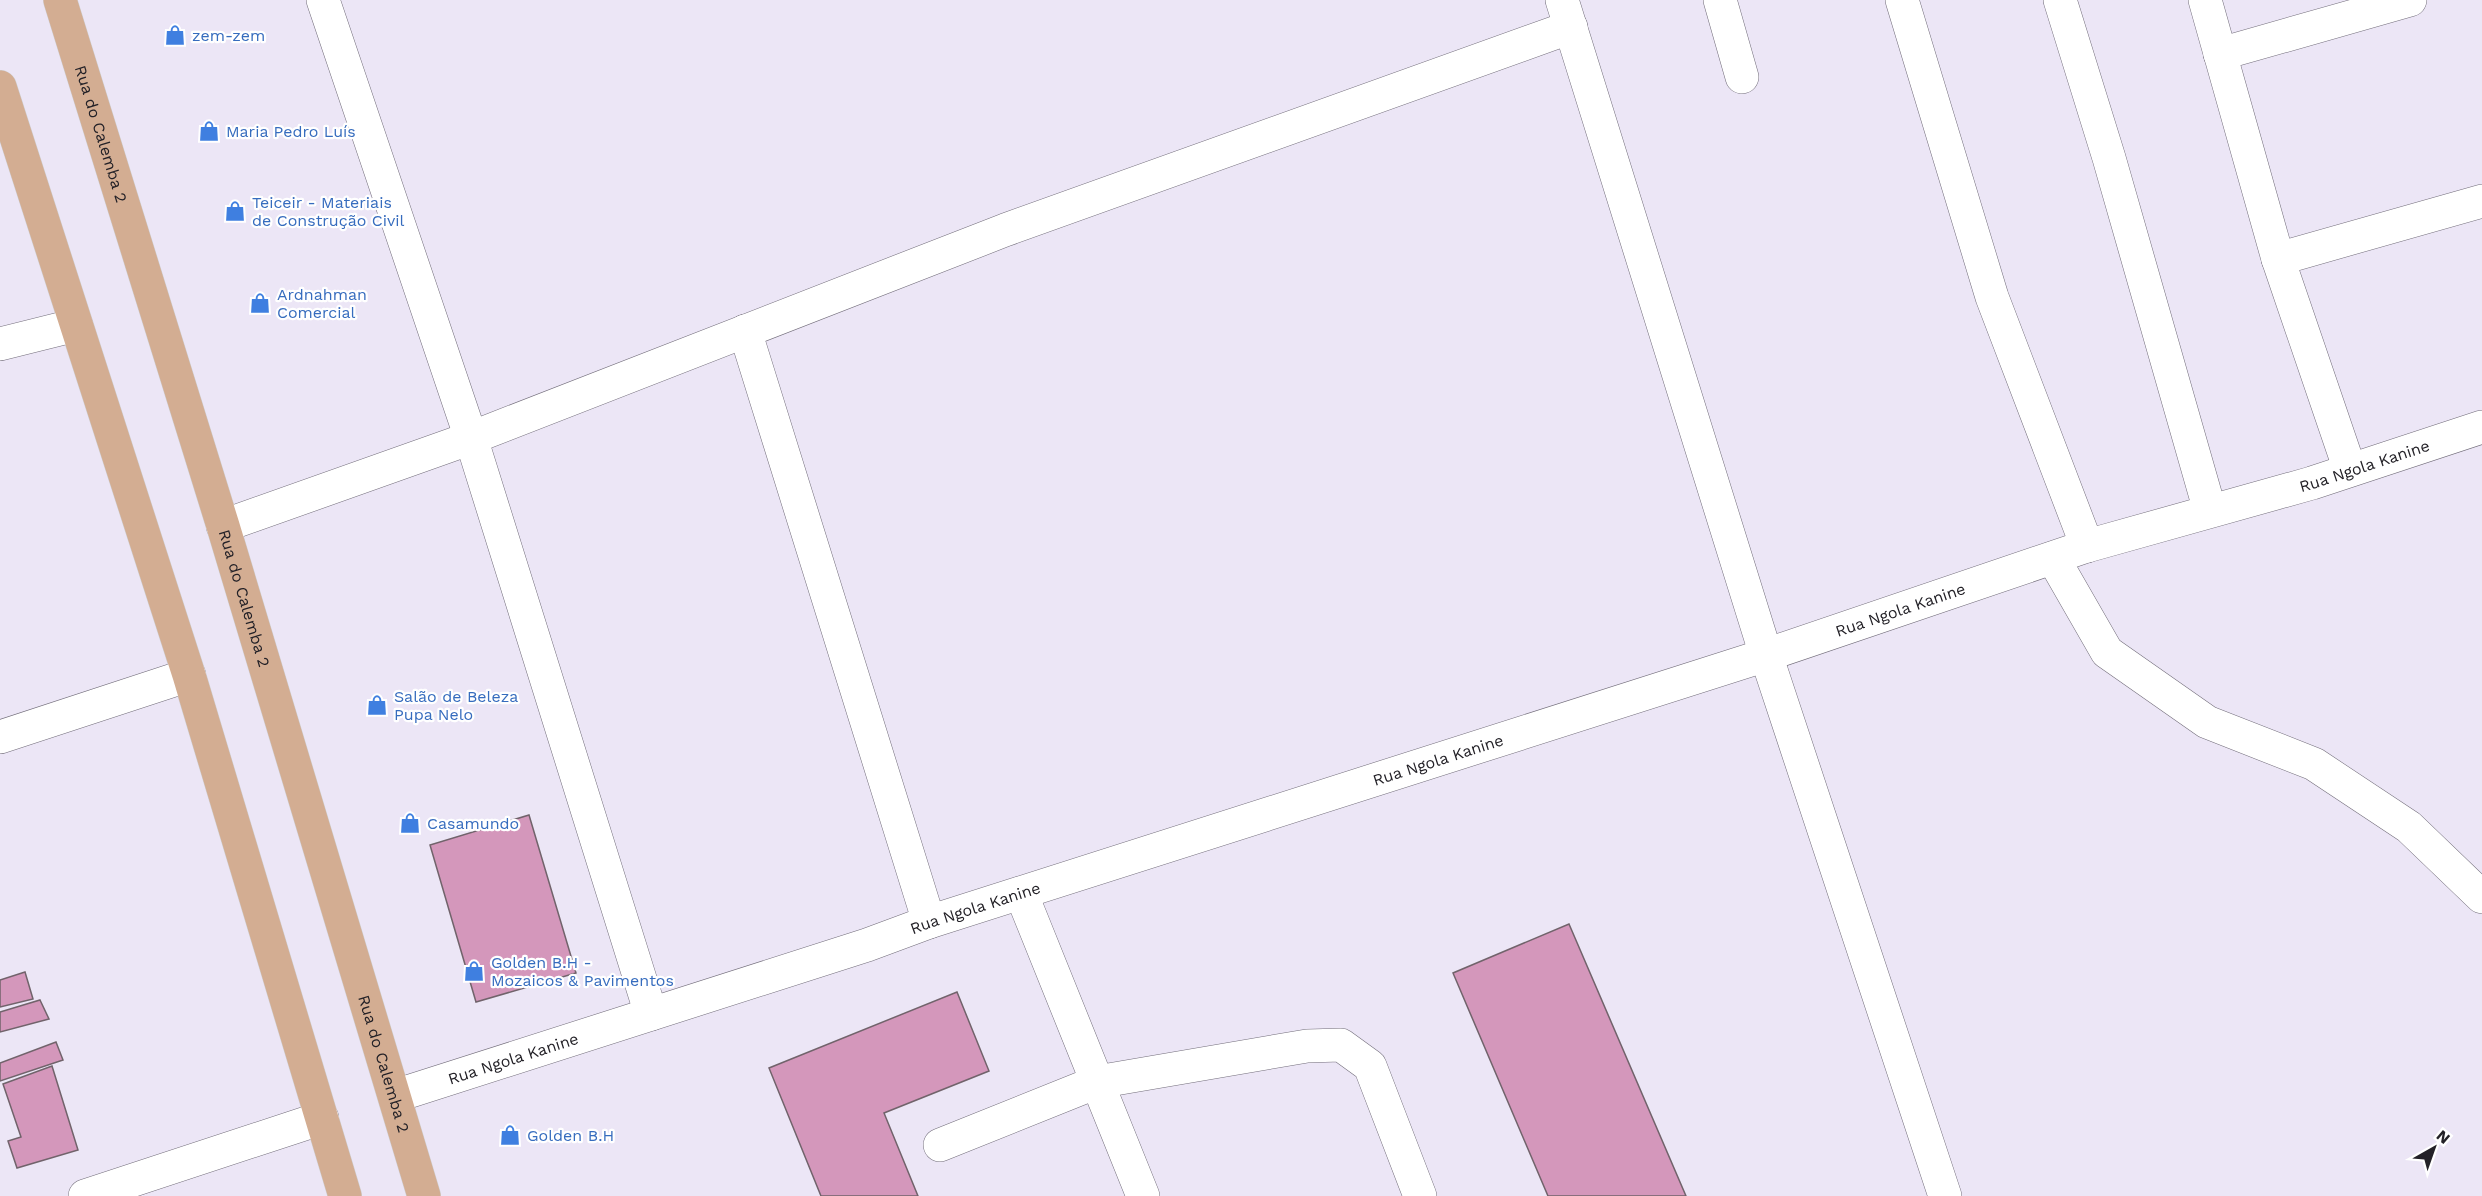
<svg xmlns="http://www.w3.org/2000/svg" width="2482" height="1196" viewBox="0 0 2482 1196" font-family="'Work Sans',sans-serif">
<rect width="100%" height="100%" fill="#ece6f6"/>
<g fill="#d497bb" stroke="#71636b" stroke-width="1.5">
<polygon points="529,815 576,973 476,1002 430,845"/>
<polygon points="1569,924 1686,1196 1548,1196 1453,973"/>
<polygon points="25,972 33,999 0,1007 0,980"/>
<polygon points="957,992 989,1071 884,1113 918,1196 821,1196 769,1068"/>
<polygon points="40,1000 49,1019 0,1032 0,1012"/>
<polygon points="56,1042 63,1060 0,1081 0,1063"/>
<polygon points="52,1066 78,1150 17,1168 8,1141 21,1137 3,1084"/>
</g>
<g fill="none" stroke-linecap="round" stroke-linejoin="round">
<g stroke="#726d7a" stroke-width="34">
<g id="minor">
<polyline points="323,0 471,438 651,1014"/>
<polyline points="1562,0 1766,655 1945,1196"/>
<polyline points="1720,0 1742,77"/>
<polyline points="1902,0 1992,297 2087,546"/>
<polyline points="2060,0 2109,158 2210,511"/>
<polyline points="2205,0 2278,259 2350,470"/>
<polyline points="2220,54 2410,0"/>
<polyline points="2278,259 2482,201"/>
<polyline points="745,331 929,922"/>
<polyline points="0,344 76,325"/>
<polyline points="223,526 471,438 1005,230 1571,27"/>
<polyline points="2053,558 2107,652 2207,722 2314,764 2409,827 2482,897"/>
<polyline points="0,737 189,675"/>
<polyline points="1021,893 1143,1196"/>
<path id="s1" d="M 395,1096 L 867,945 L 929,922 L 1766,655 L 2087,546 L 2312,483 L 2482,427"/>
<polyline points="940,1145 1097,1082 1307,1046 1341,1045 1370,1066 1420,1196"/>
<polyline points="85,1196 322,1118"/>
</g>
</g>
<g stroke="#cfcecf" stroke-width="34">
<g id="major">
<path id="s2" d="M 60,0 L 223,526 L 424,1196"/>
<polyline points="0,87 189,675 345,1196"/>
</g>
</g>
<use href="#minor" stroke="#fff" stroke-width="33"/>
<use href="#major" stroke="#d3ad92" stroke-width="33"/>
</g>
<defs>
<g id="shop-bare" transform="scale(1.62)"><path d="M-5-2.5h2.3a2.7 3.5 0 0 1 5.4 0H5L5.5 6h-11ZM-1.5-2.5h3a1.5 2.3 0 0 0-3 0Z" fill="#3f7fe0" stroke="#fff" stroke-width="2.5" paint-order="stroke"/></g>
</defs>
<g fill-rule="evenodd">
<use href="#shop-bare" x="175" y="35"/>
<use href="#shop-bare" x="209" y="131"/>
<use href="#shop-bare" x="235" y="211"/>
<use href="#shop-bare" x="260" y="303"/>
<use href="#shop-bare" x="377" y="705"/>
<use href="#shop-bare" x="410" y="823"/>
<use href="#shop-bare" x="474" y="971"/>
<use href="#shop-bare" x="510" y="1135"/>
</g>
<g text-anchor="middle" dominant-baseline="central" stroke-width="4.5" stroke-linejoin="round" paint-order="stroke">
<g font-size="16" fill="#366cbe" stroke="#fff" text-anchor="start">
<text x="192" y="35">zem-zem</text>
<text x="226" y="131">Maria Pedro Luís</text>
<text x="252" y="202">Teiceir - Materiais<tspan x="252" dy="18">de Construção Civil</tspan></text>
<text x="277" y="294">Ardnahman<tspan x="277" dy="18">Comercial</tspan></text>
<text x="394" y="696">Salão de Beleza<tspan x="394" dy="18">Pupa Nelo</tspan></text>
<text x="427" y="823">Casamundo</text>
<text x="491" y="962">Golden B.H -<tspan x="491" dy="18">Mozaicos &amp; Pavimentos</tspan></text>
<text x="527" y="1135">Golden B.H</text>
</g>
<g font-size="16" fill="#232127" stroke="#fff">
<text stroke="none"><textPath href="#s2" startOffset="140">Rua do Calemba 2</textPath></text>
<text stroke="none"><textPath href="#s1" startOffset="2068">Rua Ngola Kanine</textPath></text>
<text stroke="none"><textPath href="#s2" startOffset="626">Rua do Calemba 2</textPath></text>
<text stroke="none"><textPath href="#s1" startOffset="1582">Rua Ngola Kanine</textPath></text>
<text stroke="none"><textPath href="#s1" startOffset="1096">Rua Ngola Kanine</textPath></text>
<text stroke="none"><textPath href="#s1" startOffset="610">Rua Ngola Kanine</textPath></text>
<text stroke="none"><textPath href="#s1" startOffset="124">Rua Ngola Kanine</textPath></text>
<text stroke="none"><textPath href="#s2" startOffset="1112">Rua do Calemba 2</textPath></text>
</g>
</g>
<g transform="translate(2434 1148) rotate(40)" stroke="#ffffff" stroke-width="4.5" paint-order="stroke">
<path d="M0-4.5L10 22L0 15L-10 22Z" fill="#232127"/>
<text y="-9" font-size="16" font-weight="bold" text-anchor="middle" fill="#232127">N</text>
</g>
</svg>
